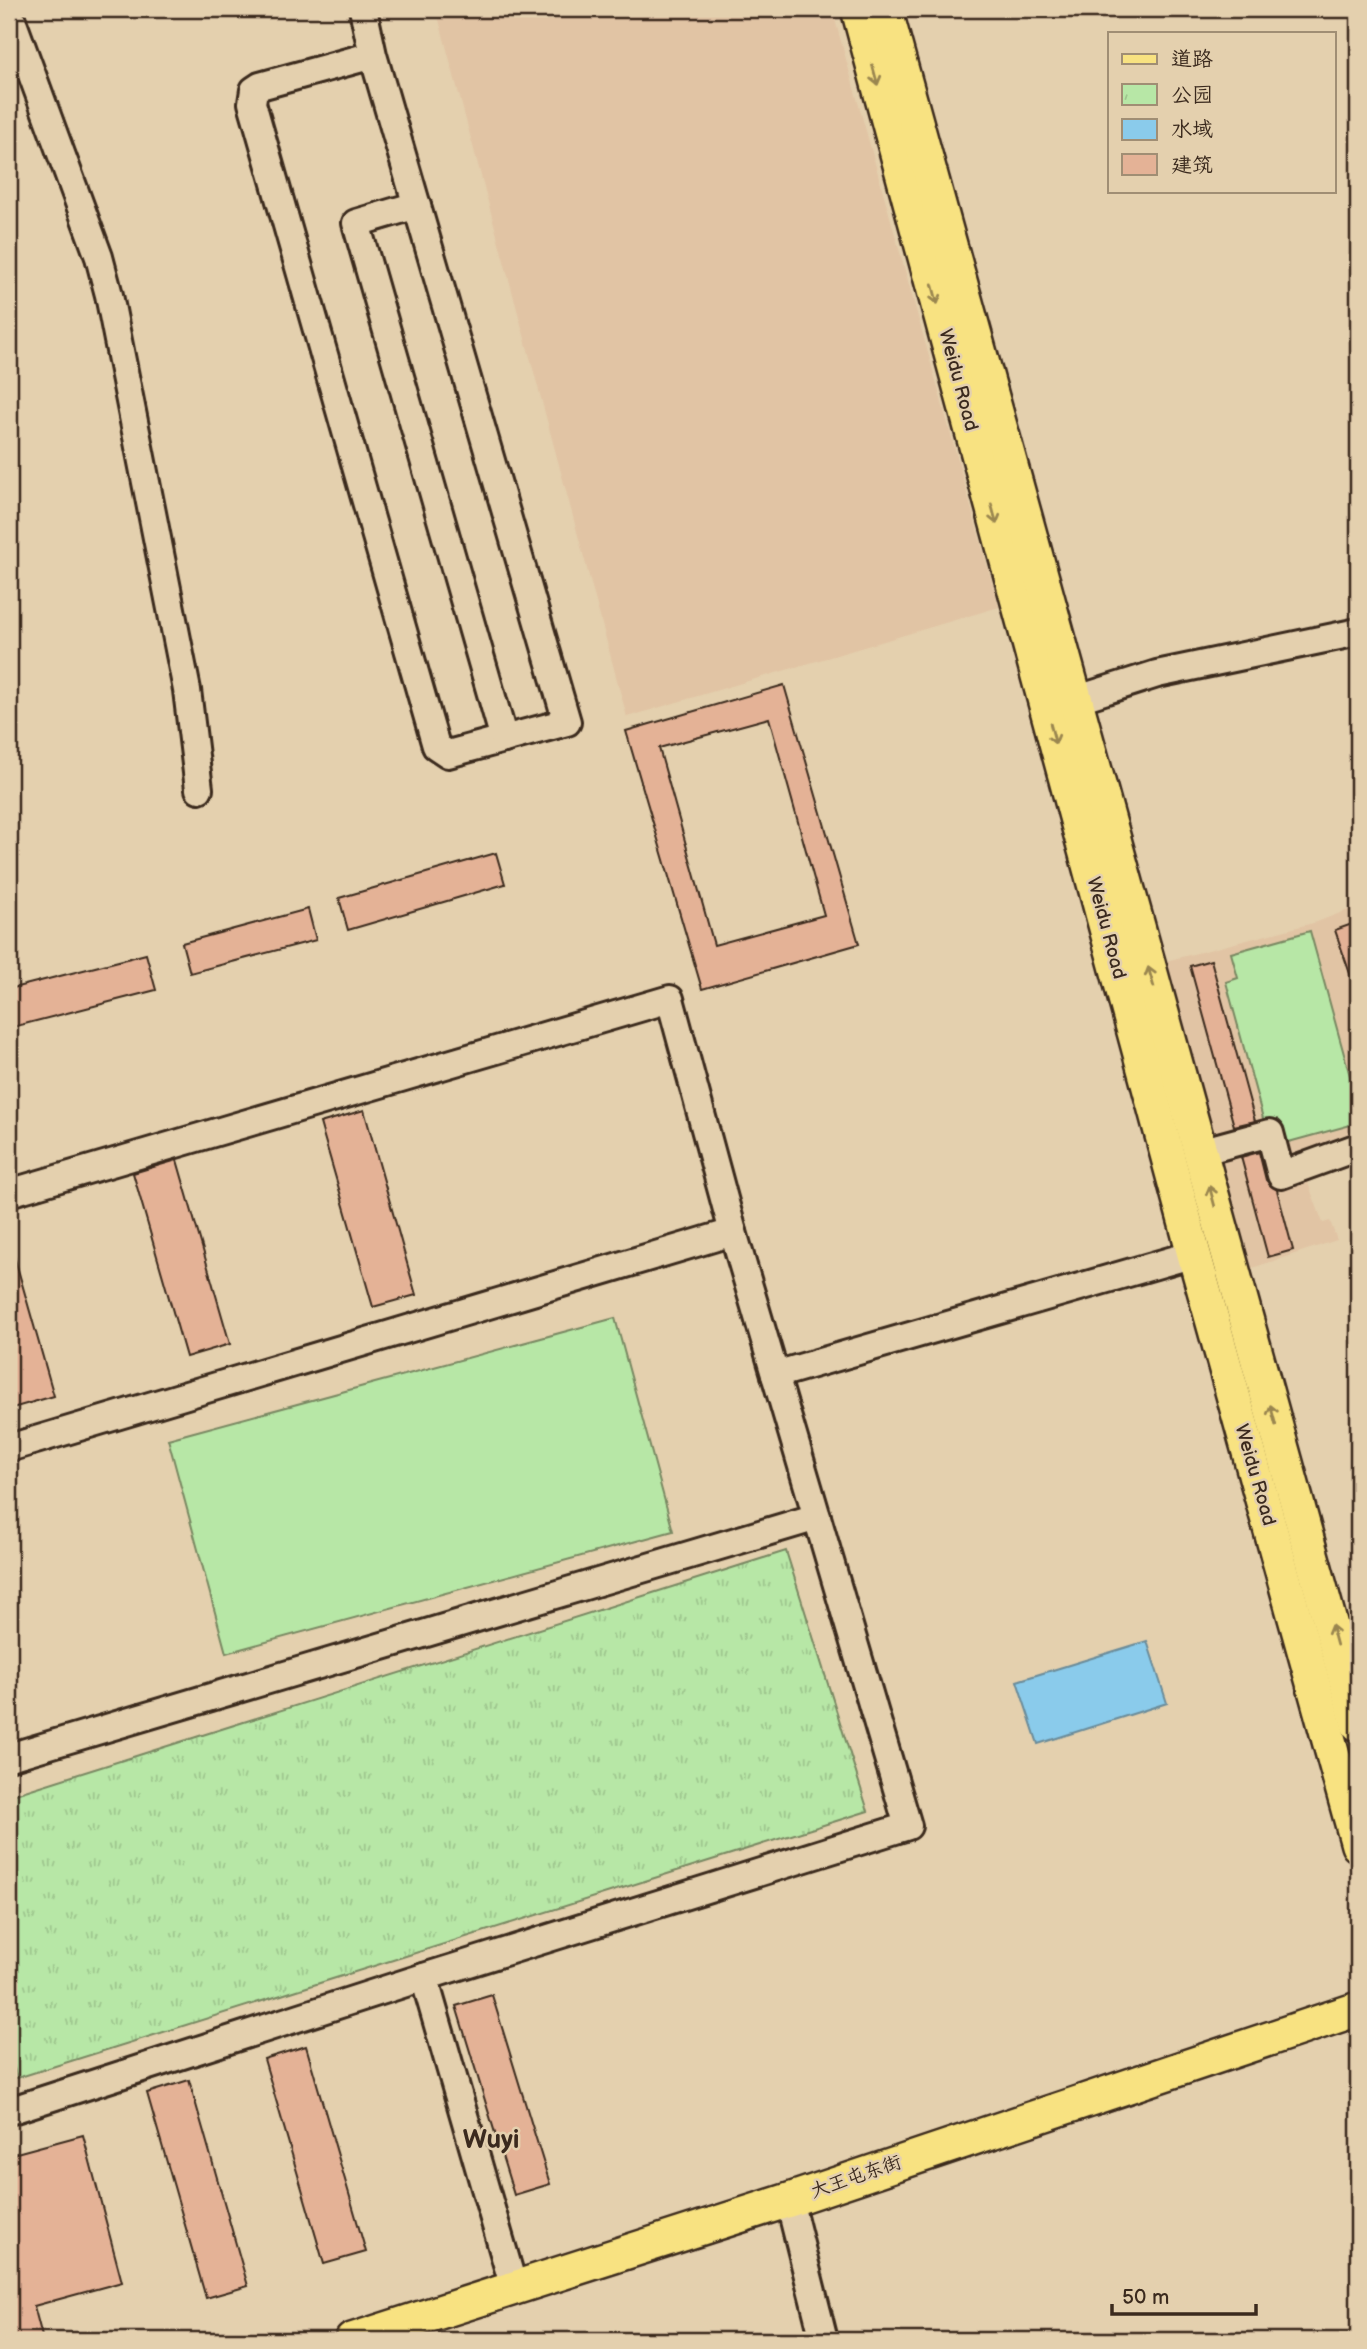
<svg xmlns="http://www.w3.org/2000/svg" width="1367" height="2349" viewBox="0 0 1367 2349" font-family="'Balsamiq Sans','LXGW WenKai TC',sans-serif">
<defs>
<pattern id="park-tufts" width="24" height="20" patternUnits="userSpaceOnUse" patternTransform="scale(1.75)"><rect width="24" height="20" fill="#b7e7a6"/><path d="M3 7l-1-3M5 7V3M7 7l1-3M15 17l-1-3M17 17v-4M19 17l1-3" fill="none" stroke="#9ec68e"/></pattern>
</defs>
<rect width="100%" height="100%" fill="#e4d0ae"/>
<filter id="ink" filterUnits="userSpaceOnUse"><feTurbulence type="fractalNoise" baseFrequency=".0143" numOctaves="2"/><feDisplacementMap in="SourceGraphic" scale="14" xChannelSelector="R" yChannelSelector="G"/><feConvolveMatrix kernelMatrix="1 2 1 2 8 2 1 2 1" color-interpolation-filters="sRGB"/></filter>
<g filter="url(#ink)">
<g fill="#e1c4a4">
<polygon points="436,9 832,9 999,607 627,717"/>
<polygon points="1358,906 1358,1157 1305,1175 1323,1223 1330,1221 1337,1240 1252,1268 1166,961 1317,922"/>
</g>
<polygon fill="url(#park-tufts)" stroke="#798862" stroke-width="2" points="786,1551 868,1811 17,2078 9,2051 9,1796"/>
<g fill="#b7e7a6" stroke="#798862" stroke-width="2">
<polygon points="1310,931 1358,1105 1358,1123 1285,1143 1278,1119 1264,1122 1226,982 1238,978 1231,953"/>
<polygon points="615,1318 673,1531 226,1653 168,1439"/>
</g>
<polygon fill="#8acbeb" stroke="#6a8b99" stroke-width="2" points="1147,1641 1167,1703 1038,1744 1017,1681"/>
<g fill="#e4b296" stroke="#3b2a1e" stroke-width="2" fill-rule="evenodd">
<path d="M 784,685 L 859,944 L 702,989 L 626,731 ZM 769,718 L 824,915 L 714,945 L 659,748 Z"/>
<polygon points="496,853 505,884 348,930 339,898"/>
<polygon points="308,909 316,940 190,973 182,943"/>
<polygon points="1358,922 1358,991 1356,991 1335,930"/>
<polygon points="146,954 156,990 9,1028 9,989"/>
<polygon points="1211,960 1255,1121 1234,1126 1190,966"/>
<polygon points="364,1110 416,1295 373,1307 320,1123"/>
<polygon points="1259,1152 1266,1180 1277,1190 1293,1250 1268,1257 1241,1157"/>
<polygon points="177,1160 230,1344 186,1357 133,1173"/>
<polygon points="13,1252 54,1396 9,1409 9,1253"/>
<polygon points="492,1995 550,2184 514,2195 456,2006"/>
<polygon points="306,2046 366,2252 324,2264 264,2059"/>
<polygon points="189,2080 248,2286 206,2298 147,2093"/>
<polygon points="83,2135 122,2282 34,2306 43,2340 9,2340 9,2155"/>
</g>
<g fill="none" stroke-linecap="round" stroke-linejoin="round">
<g stroke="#3b2a1e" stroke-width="32">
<g id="minor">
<polyline points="363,9 373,55 567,722 448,754 436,746 252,103 254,90 260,86 373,55"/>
<polyline points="9,12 99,257 109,295 187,690 199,789"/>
<polyline points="417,205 356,223 504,739"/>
<polyline points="1075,700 1157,674 1358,632"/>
<polyline points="1200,1152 1270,1133 1281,1175 1358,1147"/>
<polyline points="9,1193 670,999 733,1232 908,1826 424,1977 9,2111"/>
<polyline points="775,1375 1194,1254"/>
<polyline points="9,1448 733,1232"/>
<polyline points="9,1757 817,1517"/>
<polyline points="424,1977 514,2288"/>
<polyline points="789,2200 824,2340"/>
</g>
</g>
<g stroke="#3b2a1e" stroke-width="38">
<g id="major">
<polyline points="858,9 1194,1254 1358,1845"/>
<polyline points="885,9 1358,1724"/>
<polyline points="352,2340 789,2200 1358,2009"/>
</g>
</g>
<use href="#minor" stroke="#e4d0ae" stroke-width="26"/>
<use href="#major" stroke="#f8e281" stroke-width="33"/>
</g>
<defs><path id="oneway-shaft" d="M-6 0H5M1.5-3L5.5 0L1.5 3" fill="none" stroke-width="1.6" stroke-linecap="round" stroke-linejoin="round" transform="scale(1.75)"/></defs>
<g stroke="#9a8650">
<use href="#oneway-shaft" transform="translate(875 75) rotate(75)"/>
<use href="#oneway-shaft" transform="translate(935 294) rotate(75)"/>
<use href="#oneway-shaft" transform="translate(994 514) rotate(75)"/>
<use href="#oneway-shaft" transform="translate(1053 734) rotate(75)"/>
<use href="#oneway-shaft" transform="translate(1151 977) rotate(-106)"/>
<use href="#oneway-shaft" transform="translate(1212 1196) rotate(-105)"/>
<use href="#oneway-shaft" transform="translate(1273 1415) rotate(-105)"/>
<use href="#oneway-shaft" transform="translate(1334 1635) rotate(-105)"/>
</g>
</g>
<g text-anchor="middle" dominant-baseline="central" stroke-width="5" stroke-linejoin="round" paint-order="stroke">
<g font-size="19" fill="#3b2a1e" stroke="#e4d0ae">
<text transform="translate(958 380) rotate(75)">Weidu Road</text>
<text transform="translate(1106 928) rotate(75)">Weidu Road</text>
<text transform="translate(1255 1475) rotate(74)">Weidu Road</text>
<text transform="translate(856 2177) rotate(-19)">大王屯东街</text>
</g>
<g font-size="26" font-weight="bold" fill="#3b2a1e" stroke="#e4d0ae">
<text x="491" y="2140">Wuyi</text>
</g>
</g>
<rect width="1367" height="2349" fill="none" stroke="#e4d0ae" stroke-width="35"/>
<rect x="18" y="18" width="1332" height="2314" fill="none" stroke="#3b2a1e" stroke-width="2.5" filter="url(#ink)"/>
<rect x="1108" y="32" width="228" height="161" fill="#e4d0ae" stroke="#a08e74" stroke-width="2"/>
<rect x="1122" y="54" width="35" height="10" fill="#f8e281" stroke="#a08e74" stroke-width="2"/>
<text x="1171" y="66" font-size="21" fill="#3b2a1e">道路</text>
<rect x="1122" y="84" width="35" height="21" fill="url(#park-tufts)" stroke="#a08e74" stroke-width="2"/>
<text x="1171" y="102" font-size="21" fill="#3b2a1e">公园</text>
<rect x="1122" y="119" width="35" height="21" fill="#8acbeb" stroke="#a08e74" stroke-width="2"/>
<text x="1171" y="136" font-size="21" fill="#3b2a1e">水域</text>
<rect x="1122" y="154" width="35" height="21" fill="#e4b296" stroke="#a08e74" stroke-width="2"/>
<text x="1171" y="172" font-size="21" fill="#3b2a1e">建筑</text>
<path d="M1112 2304v10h144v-10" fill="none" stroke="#3b2a1e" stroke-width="3.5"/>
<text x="1122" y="2304" font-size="21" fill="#3b2a1e" stroke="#e4d0ae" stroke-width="5" paint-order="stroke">50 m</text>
</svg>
